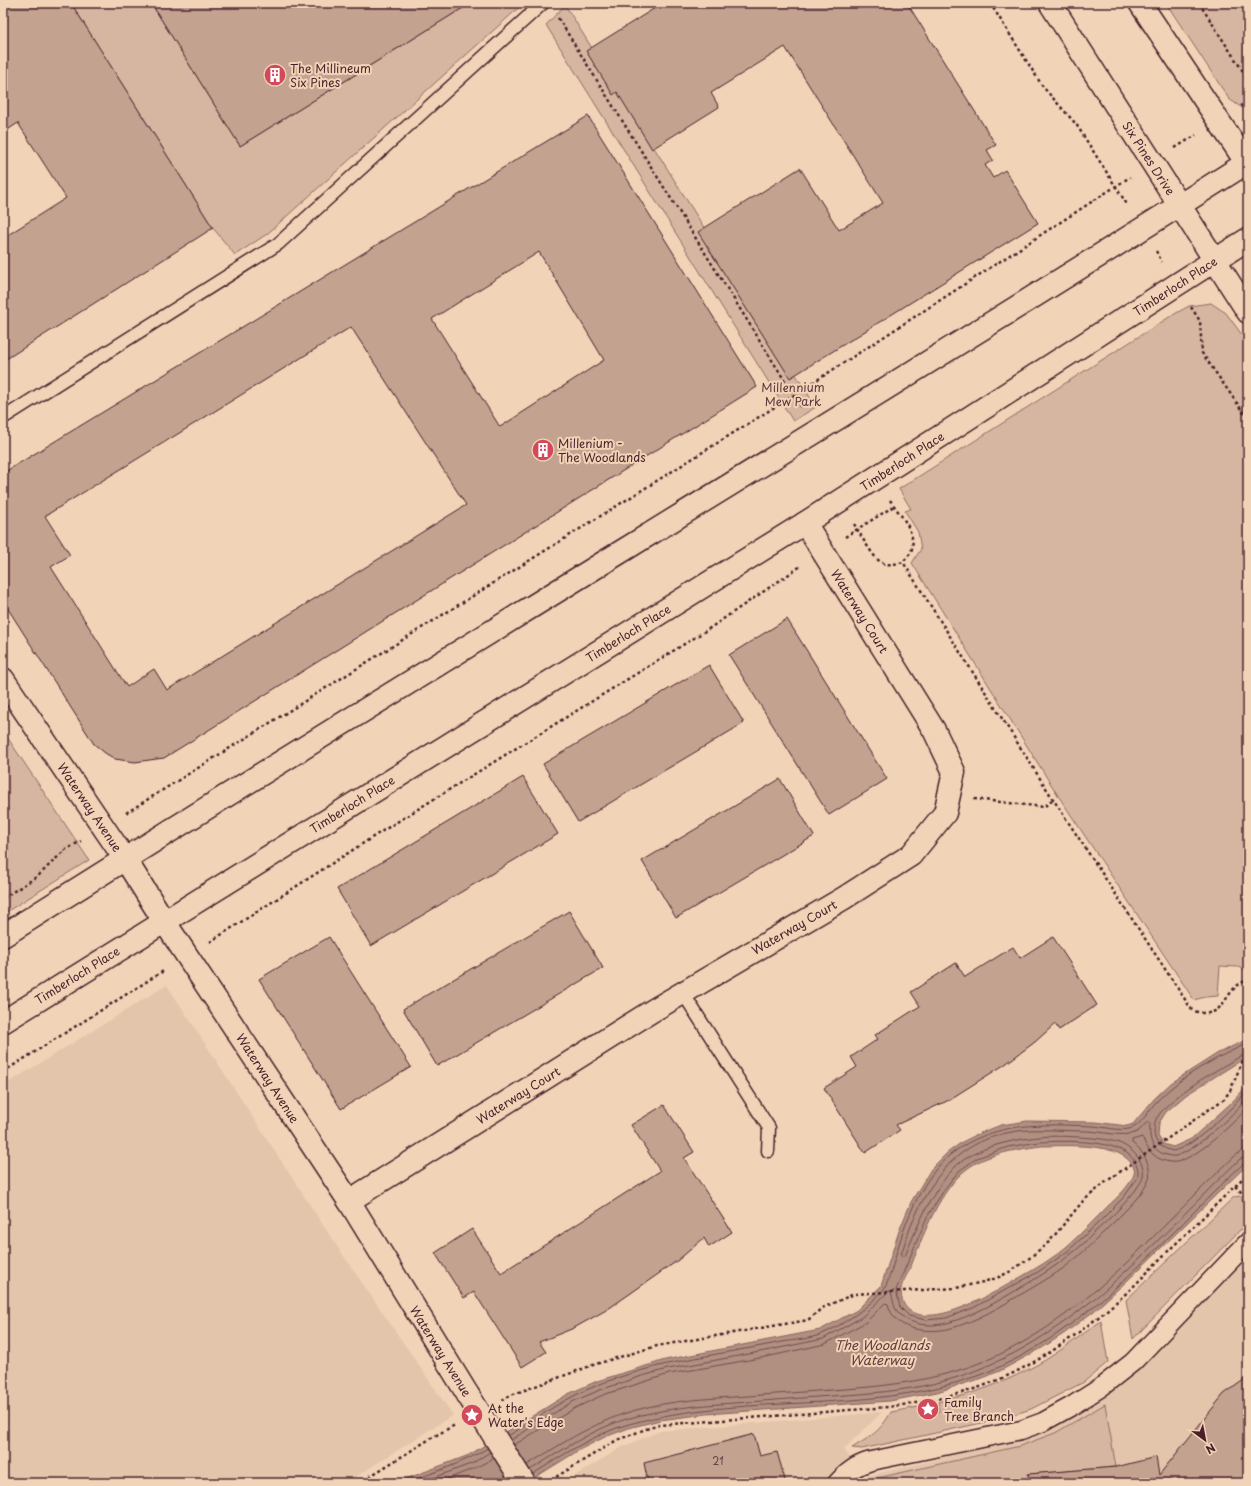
<svg xmlns="http://www.w3.org/2000/svg" width="1251" height="1486" viewBox="0 0 1251 1486" font-family="'Playpen Sans',sans-serif">
<rect width="100%" height="100%" fill="#f1d4b7"/>
<filter id="ink" filterUnits="userSpaceOnUse"><feTurbulence type="fractalNoise" baseFrequency=".025" numOctaves="2"/><feDisplacementMap in="SourceGraphic" scale="8" xChannelSelector="R" yChannelSelector="G"/><feConvolveMatrix kernelMatrix="1 2 1 2 8 2 1 2 1" color-interpolation-filters="sRGB"/></filter>
<g filter="url(#ink)">
<g fill="#e3c5ab">
<polygon points="167,985 332,1239 453,1415 346,1483 3,1483 3,1086"/>
<polygon points="1248,1257 1248,1483 563,1483 622,1447 660,1431 882,1412 844,1449 863,1477 951,1456 1054,1429 1140,1370"/>
</g>
<g fill="#d6b6a0" stroke="#906a66">
<polygon points="71,3 151,3 240,146 471,3 524,3 267,234 235,255 213,228"/>
<polygon points="1166,3 1248,3 1248,112 1229,99"/>
<polygon points="565,5 816,407 793,421 546,25"/>
<polygon points="1211,303 1226,313 1248,343 1248,971 1238,967 1220,966 1218,996 1205,997 1194,1000 1059,797 912,563 921,549 918,532 905,511 911,509 899,489 1171,316 1189,306"/>
<polygon points="3,731 89,860 3,914"/>
<polygon points="1241,1196 1248,1222 1133,1339 1126,1300 1234,1197"/>
<path d="M 1101,1321 L 1108,1362 L 1084,1382 L 1031,1409 L 1000,1419 L 862,1449 L 852,1448 C 871,1436 880,1432 891,1412 L 918,1407 L 919,1415 L 939,1412 L 938,1402 C 968,1395 999,1385 1027,1370 C 1054,1357 1077,1338 1101,1321 Z"/>
<polygon points="1105,1404 1116,1467 1029,1474 1030,1483 860,1483 864,1481 1020,1446 1055,1433"/>
</g>
<path fill="#b18f81" stroke="#88625f" fill-rule="evenodd" d="M 1248,1039 L 1248,1056 L 1186,1095 L 1166,1112 L 1159,1123 L 1158,1136 L 1163,1144 L 1173,1147 L 1191,1139 L 1231,1103 L 1248,1085 L 1248,1164 L 1128,1280 L 1094,1311 L 1065,1333 L 1042,1348 L 1000,1371 L 979,1379 L 937,1392 L 890,1401 L 707,1414 L 660,1420 L 629,1428 L 605,1437 L 581,1449 L 526,1483 L 395,1483 L 469,1455 L 568,1394 L 597,1381 L 665,1360 L 820,1330 L 857,1310 L 881,1286 L 899,1231 L 911,1202 L 931,1169 L 947,1153 L 962,1142 L 980,1133 L 1001,1125 L 1027,1121 L 1096,1122 L 1127,1126 L 1133,1124 L 1154,1099 L 1171,1083 L 1218,1053 ZM 1041,1146 C 1065,1146 1123,1141 1134,1168 C 1138,1178 1117,1198 1109,1205 C 1095,1219 1081,1234 1066,1247 C 1052,1259 1035,1269 1019,1278 C 999,1290 978,1302 955,1310 C 935,1317 902,1322 901,1292 C 900,1285 907,1275 910,1269 C 922,1238 937,1196 962,1173 C 983,1154 1014,1150 1041,1146 Z"/>
<g fill="none" stroke-linecap="round" stroke-linejoin="round">
<g stroke="#734c4d" stroke-width="1">
<path d="M 1248,1053 L 1245,1054 C 1223,1066 1163,1099 1155,1122 C 1154,1124 1155,1128 1154,1131 C 1154,1144 1162,1148 1173,1151 C 1196,1146 1232,1108 1248,1090"/>
<path d="M 1040,1142 C 1066,1141 1142,1136 1138,1177 L 1124,1197 L 1097,1224 L 1068,1251 L 1038,1272 L 973,1308 L 946,1318 L 926,1320 L 909,1316 L 900,1307 L 896,1290 L 927,1217 L 946,1187 L 959,1171 L 977,1158 L 1008,1147 Z"/>
<path d="M 508,1436 C 529,1424 548,1409 570,1398 C 597,1383 636,1371 667,1364 C 705,1355 744,1350 782,1342 C 795,1340 810,1339 822,1334 C 841,1326 871,1306 884,1289 C 889,1282 894,1261 897,1251 C 907,1217 923,1177 951,1154 C 995,1121 1041,1124 1093,1126 C 1105,1127 1118,1131 1129,1129 C 1141,1127 1149,1109 1157,1101 C 1182,1075 1216,1058 1248,1043"/>
<path d="M 511,1440 L 572,1402 L 600,1390 L 642,1376 L 668,1369 L 765,1351 L 823,1339 L 862,1317 L 889,1291 L 891,1292 C 893,1298 893,1306 897,1311 C 909,1326 930,1327 947,1323 C 973,1316 997,1302 1020,1288 C 1037,1278 1055,1267 1071,1254 C 1079,1248 1087,1240 1095,1232 C 1109,1219 1123,1206 1135,1191 C 1137,1187 1142,1182 1143,1177 C 1146,1162 1132,1148 1119,1143 C 1106,1137 1054,1135 1039,1137 C 1011,1140 976,1147 955,1167 C 931,1191 918,1225 905,1256 L 902,1257 L 901,1255 C 921,1190 952,1135 1028,1130 C 1047,1129 1067,1131 1086,1131 C 1099,1131 1125,1138 1137,1132 C 1141,1130 1144,1124 1148,1122 L 1150,1123 C 1149,1136 1150,1149 1164,1154 C 1168,1155 1172,1157 1176,1156 C 1197,1150 1233,1114 1248,1098"/>
<path d="M 514,1445 L 575,1408 L 603,1395 L 644,1382 L 669,1374 L 766,1357 L 825,1344 L 866,1322 L 885,1303 L 888,1304 C 891,1318 902,1326 915,1329 C 926,1331 937,1331 948,1329 C 976,1322 1001,1306 1025,1292 C 1042,1282 1060,1272 1075,1259 C 1089,1247 1102,1234 1115,1221 C 1125,1211 1145,1192 1149,1179 C 1152,1165 1142,1150 1132,1143 L 1132,1140 L 1142,1137 C 1145,1143 1148,1151 1154,1155 C 1159,1160 1170,1163 1177,1162 C 1198,1157 1234,1123 1248,1107"/>
<path d="M 527,1465 C 558,1446 588,1426 623,1414 C 658,1402 697,1399 734,1397 C 766,1395 799,1392 831,1390 C 879,1387 928,1382 974,1365 C 1078,1328 1157,1229 1236,1155 L 1242,1151 L 1248,1150"/>
<path d="M 530,1470 C 561,1451 591,1430 626,1419 C 661,1409 698,1405 734,1403 C 766,1401 798,1398 831,1396 C 880,1393 931,1389 977,1370 C 1084,1329 1159,1236 1240,1159 L 1248,1156"/>
<path d="M 533,1474 C 563,1455 594,1434 629,1424 C 742,1392 865,1416 977,1376 C 1083,1338 1164,1238 1244,1163 L 1248,1161"/>
<path d="M 406,1483 C 434,1472 462,1464 488,1448"/>
<polyline points="420,1483 473,1463 490,1452"/>
<polyline points="437,1483 475,1468 494,1458"/>
</g>
</g>
<g fill="#c3a290" stroke="#4a1f2b" fill-rule="evenodd">
<polygon points="3,3 71,3 213,228 3,361 3,238 66,198 18,123 3,133"/>
<polygon points="151,3 471,3 240,146"/>
<polygon points="663,3 907,3 996,145 987,150 993,160 985,165 993,178 1005,170 1038,223 790,378 698,232 800,168 839,230 883,203 785,47 711,93 719,107 652,149 617,92 613,95 586,51"/>
<path d="M 588,116 L 757,387 L 164,758 L 135,762 L 115,759 L 105,753 L 94,744 L 3,601 L 3,473 ZM 539,252 L 604,360 L 500,427 L 432,319 ZM 351,327 L 466,505 L 167,690 L 154,669 L 127,687 L 51,567 L 70,555 L 45,516 Z"/>
<polygon points="787,619 887,779 829,815 729,655"/>
<polygon points="709,665 744,723 578,822 543,764"/>
<polygon points="523,777 558,834 371,946 337,889"/>
<polygon points="780,779 814,836 676,918 642,861"/>
<polygon points="569,911 603,968 437,1066 403,1009"/>
<polygon points="329,937 411,1067 341,1109 259,979"/>
<polygon points="1053,937 1097,1005 1059,1030 1055,1024 1035,1042 1004,1065 947,1101 896,1125 900,1130 865,1153 824,1088 857,1067 851,1057 878,1039 875,1035 920,1006 911,992 956,963 965,977 1013,947 1020,958"/>
<polygon points="664,1105 694,1152 684,1158 732,1232 709,1247 704,1238 677,1261 608,1309 574,1328 539,1342 546,1352 522,1367 474,1292 464,1298 435,1253 472,1229 501,1273 660,1171 631,1125"/>
<polygon points="1248,1377 1248,1483 1030,1483 1028,1474 1116,1467 1156,1457 1159,1475 1224,1394"/>
<polygon points="754,1434 760,1456 777,1452 786,1483 648,1483 644,1463"/>
</g>
<g fill="none" stroke-linecap="round" stroke-linejoin="round">
<g stroke="#4a1f2b" stroke-width="15">
<g id="service">
<polyline points="3,418 278,244 543,3"/>
<polyline points="683,993 769,1128 768,1151"/>
</g>
</g>
<g stroke="#4a1f2b" stroke-width="21">
<path id="pedestrian" d="M 837,1483 C 847,1472 856,1465 871,1461 L 1021,1430 L 1043,1422 L 1070,1407 L 1100,1388 L 1133,1362 L 1248,1242"/>
</g>
<g stroke="#4a1f2b" stroke-width="25">
<g id="minor">
<polyline points="3,679 125,859 164,921 349,1201 468,1395"/>
<polyline points="349,1201 652,1011 844,898 911,855 945,813 954,772 934,730 805,523"/>
</g>
</g>
<g stroke="#4a1f2b" stroke-width="25">
<g id="tertiary">
<polyline points="1050,3 1248,312"/>
<polyline points="1140,3 1248,165"/>
<path d="M 3,936 C 416,674 835,424 1248,162"/>
<polyline points="3,1022 805,523 1248,239"/>
</g>
</g>
<g stroke="#4a1f2b" stroke-width="2.5" stroke-dasharray="3 3" stroke-linecap="butt">
<polyline points="990,3 1043,87 1076,124 1128,206"/>
<polyline points="1199,3 1248,79"/>
<polyline points="558,18 802,408"/>
<polyline points="1241,106 1248,102"/>
<polyline points="1175,148 1196,135"/>
<polyline points="1156,251 1162,262"/>
<polyline points="1191,307 1200,321 1202,353 1248,419"/>
<path d="M 890,500 C 900,515 918,533 911,552 C 909,556 905,559 903,562"/>
<path d="M 854,524 C 859,532 873,558 881,562 C 887,566 896,564 903,562 L 1053,799 L 1192,1010 C 1227,1024 1222,988 1246,981 L 1248,982"/>
<polyline points="845,537 894,506"/>
<polyline points="974,799 1044,807 1053,799"/>
<polyline points="126,813 794,395 1130,177"/>
<polyline points="3,898 38,876 65,850 81,841"/>
<polyline points="210,942 376,835 707,630 801,566"/>
<polyline points="3,1072 165,970"/>
<polyline points="1235,1186 1248,1199"/>
<polyline points="502,1400 511,1395 596,1364 657,1346 808,1320 822,1308 854,1294 956,1288 983,1282 997,1278 1011,1271 1027,1260 1049,1242 1083,1201 1107,1181 1224,1099 1230,1091 1248,1048"/>
<path d="M 551,1480 L 617,1440 L 646,1429 L 660,1425 L 888,1407 C 918,1403 948,1398 977,1388 C 1031,1370 1080,1334 1122,1297 C 1137,1284 1150,1269 1163,1256 C 1192,1228 1220,1201 1248,1173"/>
<polyline points="359,1483 433,1437 455,1425"/>
</g>
<use href="#service" stroke="#f1d4b7" stroke-width="12"/>
<use href="#pedestrian" stroke="#f1d4b7" stroke-width="18"/>
<use href="#minor" stroke="#f1d4b7" stroke-width="22"/>
<use href="#tertiary" stroke="#f1d4b7" stroke-width="22"/>
<g stroke="#4a1f2b" stroke-width="25" stroke-linecap="butt">
<polyline id="minor-bridge" points="468,1395 524,1483"/>
</g>
<use href="#minor-bridge" stroke="#f1d4b7" stroke-width="22"/>
</g>
</g>
<defs>
<g id="building-disc" transform="scale(1.15)"><circle r="9.5" fill="#d1495b" stroke="#f1d4b7"/><path d="M-4-6H4V6H1V3H-1V6H-4ZM-2.5-4.3h1.7v1.8h-1.7ZM.8-4.3h1.7v1.8H.8ZM-2.5-1h1.7V.8h-1.7ZM.8-1h1.7V.8H.8Z" fill="#fff"/></g>
<g id="sight-disc" transform="scale(1.15)"><circle r="9.5" fill="#d1495b" stroke="#f1d4b7"/><path d="M0-6L1.8-2.2L6-1.7L2.9 1.2L3.7 5.4L0 3.3L-3.7 5.4L-2.9 1.2L-6-1.7L-1.8-2.2Z" fill="#fff"/></g>
</defs>
<g fill-rule="evenodd">
<use href="#building-disc" x="275" y="75"/>
<use href="#building-disc" x="543" y="450"/>
<use href="#sight-disc" x="928" y="1409"/>
<use href="#sight-disc" x="472" y="1415"/>
</g>
<g text-anchor="middle" dominant-baseline="central" stroke-width="4" stroke-linejoin="round" paint-order="stroke">
<g font-size="10" fill="#684044">
<text x="718" y="1460">21</text>
</g>
<g font-size="12" fill="#4a1f2b" stroke="#f1d4b7" text-anchor="start">
<text x="290" y="68">The Millineum<tspan x="290" dy="14">Six Pines</tspan></text>
<text x="558" y="443">Millenium -<tspan x="558" dy="14">The Woodlands</tspan></text>
<text x="944" y="1402">Family<tspan x="944" dy="14">Tree Branch</tspan></text>
<text x="488" y="1408">At the<tspan x="488" dy="14">Water's Edge</tspan></text>
</g>
<g font-size="12" fill="#4a1f2b" stroke="#f1d4b7">
<text transform="translate(1149 158) rotate(57)">Six Pines Drive</text>
<text transform="translate(1175 286) rotate(-33)">Timberloch Place</text>
<text transform="translate(902 461) rotate(-33)">Timberloch Place</text>
<text transform="translate(860 611) rotate(58)">Waterway Court</text>
<text transform="translate(628 633) rotate(-32)">Timberloch Place</text>
<text transform="translate(352 804) rotate(-32)">Timberloch Place</text>
<text transform="translate(90 807) rotate(56)">Waterway Avenue</text>
<text transform="translate(794 927) rotate(-30)">Waterway Court</text>
<text transform="translate(77 975) rotate(-32)">Timberloch Place</text>
<text transform="translate(268 1078) rotate(57)">Waterway Avenue</text>
<text transform="translate(518 1095) rotate(-32)">Waterway Court</text>
<text transform="translate(441 1351) rotate(58)">Waterway Avenue</text>
</g>
<g font-size="12" fill="#5f363d" stroke="#f1d4b7">
<text x="793" y="387">Millennium<tspan x="793" dy="14">Mew Park</tspan></text>
</g>
<g font-size="13" font-style="italic" fill="#643b40" stroke="#f1d4b7">
<text x="882" y="1344">The Woodlands<tspan x="882" dy="15">Waterway</tspan></text>
</g>
</g>
<rect width="1251" height="1486" fill="none" stroke="#f1d4b7" stroke-width="16"/>
<rect x="8" y="8" width="1235" height="1470" fill="none" stroke="#4a1f2b" stroke-width="1.5" filter="url(#ink)"/>
<g transform="translate(1205 1440) rotate(148)" stroke="#f1d4b7" stroke-width="3" paint-order="stroke">
<path d="M0-3L7 15L0 10L-7 15Z" fill="#4a1f2b"/>
<text y="-6" font-size="11" font-weight="bold" text-anchor="middle" fill="#4a1f2b">N</text>
</g>
</svg>
